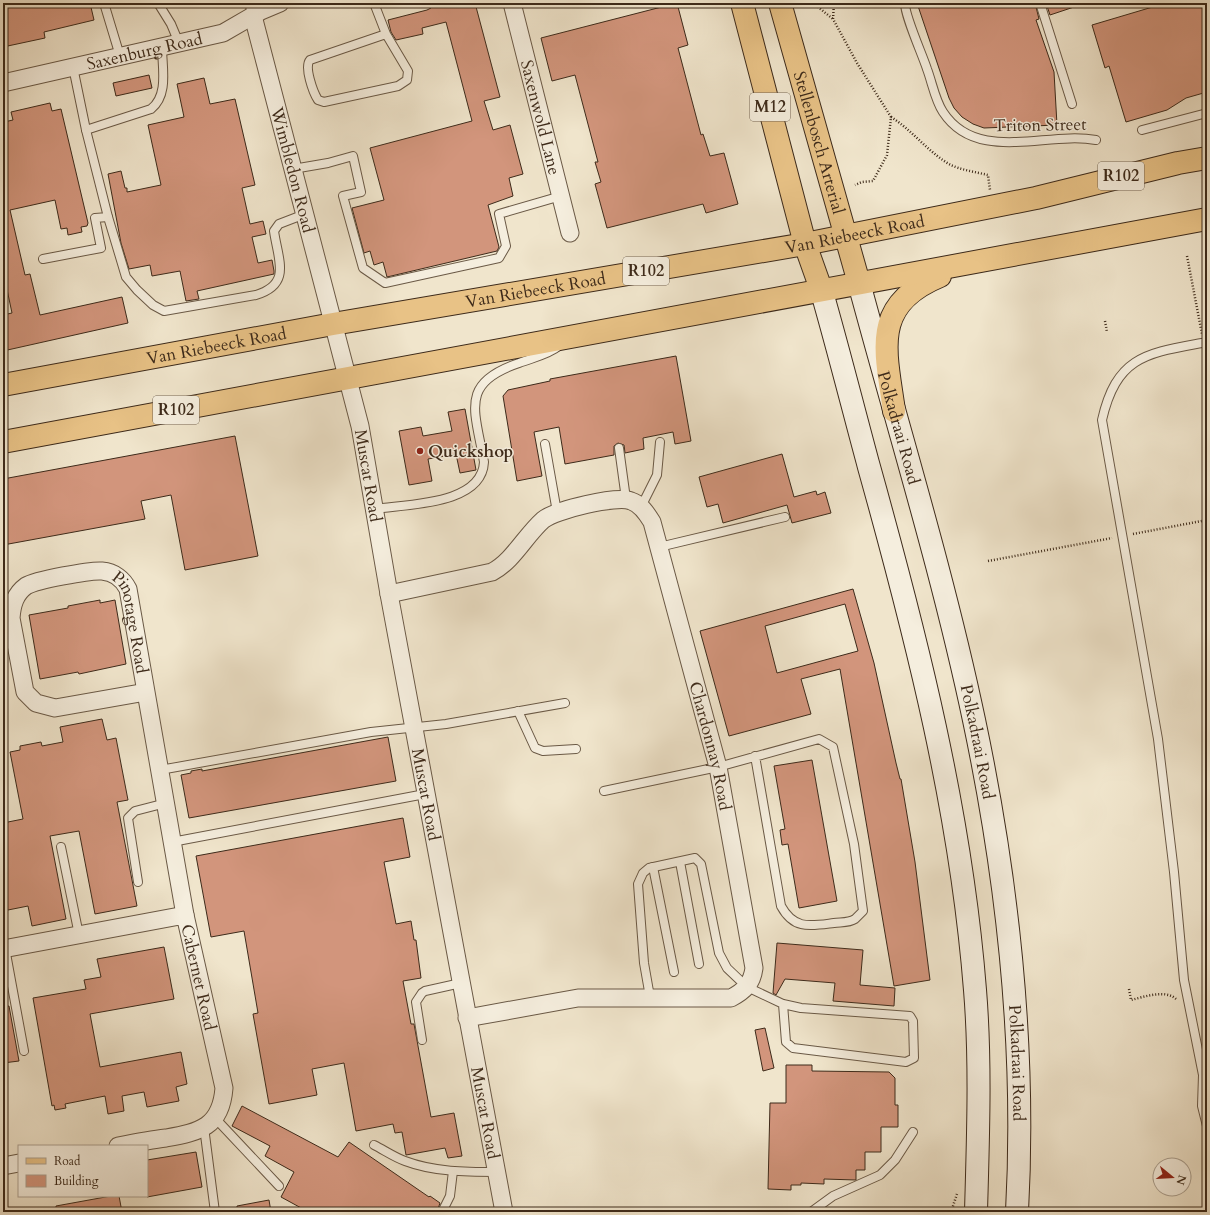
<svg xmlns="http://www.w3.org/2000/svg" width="1210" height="1215" viewBox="0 0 1210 1215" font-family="Cardo,serif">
<rect width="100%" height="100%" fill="#f0e5cc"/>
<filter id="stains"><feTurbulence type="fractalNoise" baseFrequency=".005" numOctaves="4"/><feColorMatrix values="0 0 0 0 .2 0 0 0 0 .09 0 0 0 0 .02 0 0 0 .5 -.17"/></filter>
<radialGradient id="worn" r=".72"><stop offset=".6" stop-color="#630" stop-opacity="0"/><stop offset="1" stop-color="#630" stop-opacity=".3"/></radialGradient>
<g fill="#d2957c" stroke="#3d2a1a" fill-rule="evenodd">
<polygon points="3,3 90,3 94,20 44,32 45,38 3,47"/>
<polygon points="430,3 475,3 500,97 484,101 493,130 510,125 523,174 509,178 513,196 488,205 499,247 497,251 387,277 383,262 374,265 370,251 364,253 352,208 384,200 370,148 472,121 446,22 422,28 423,34 396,40 391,32 388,20 427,10 431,8"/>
<polygon points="677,3 688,45 678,48 701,135 703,134 710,156 724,153 738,204 706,213 703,204 607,228 595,184 601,182 595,162 598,162 575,75 552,81 541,38"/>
<polygon points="917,3 1035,3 1039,19 1036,20 1054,72 1057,125 984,128 973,124 962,117 954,108 949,98"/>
<polygon points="1046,3 1080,3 1080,5 1050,15"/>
<polygon points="1166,3 1201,3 1207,24 1207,92 1186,98 1167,110 1126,122 1109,66 1105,68 1092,25"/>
<polygon points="149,75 152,88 116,96 113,83"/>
<polygon points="204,78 210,104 235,99 255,185 242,188 250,224 263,221 266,234 252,237 258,263 272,260 274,271 274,274 197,291 199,299 186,301 180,271 152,276 150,265 129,269 121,243 108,174 121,171 125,188 127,188 127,192 161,185 148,125 184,117 177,84"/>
<polygon points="50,103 52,111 61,109 88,223 87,226 81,227 82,232 68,235 67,228 61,229 55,200 10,210 25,275 30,274 40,315 122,297 128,323 3,351 3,315 12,313 5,280 3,280 3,135 6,135 4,122 13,120 11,112"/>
<polygon points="676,356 691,441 675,444 673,432 643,438 644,449 625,453 624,445 618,443 614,446 614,455 565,464 559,427 534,432 542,476 517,481 503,396 508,390 550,381 550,379"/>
<polygon points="465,409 476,470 460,473 456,454 428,459 432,481 409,485 399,431 421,427 423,436 452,431 448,412"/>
<polygon points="235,436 258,556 185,570 171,495 141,501 145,519 3,545 3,479"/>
<polygon points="782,454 794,497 816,491 817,495 825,492 831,513 792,523 787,505 723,523 718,504 707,507 699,477"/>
<path d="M 853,589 L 874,663 L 896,763 L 900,779 L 901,779 L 915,862 L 930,980 L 894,986 L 840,669 L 801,679 L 811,714 L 729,736 L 700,631 ZM 845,604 L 858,651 L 777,673 L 765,626 Z"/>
<polygon points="100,600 100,603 115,600 126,664 79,674 78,672 40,679 29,615 68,608 68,606"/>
<polygon points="102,719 107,740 116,738 128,800 117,802 137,906 95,914 79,831 50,836 66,919 32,926 28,906 3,911 3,823 23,819 10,752 20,750 20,746 41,742 42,746 63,742 60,727"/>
<polygon points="388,737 396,781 189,818 181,775 191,773 191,771 202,769 202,771"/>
<polygon points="812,760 837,901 799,908 788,844 782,845 780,830 785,829 774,766"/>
<polygon points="403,818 410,857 384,862 396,924 411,921 414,940 416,940 421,978 403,981 411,1024 414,1024 431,1117 454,1113 462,1156 448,1158 445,1148 406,1155 402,1132 395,1133 393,1124 356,1131 344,1063 312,1069 317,1095 269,1104 253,1014 258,1013 244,931 211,937 196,856"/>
<polygon points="777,943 863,950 860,985 895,988 894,1006 833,1001 835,983 785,979 776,995 773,993"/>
<polygon points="164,947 174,999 90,1014 100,1067 181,1052 187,1084 176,1087 179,1101 147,1107 144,1092 122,1096 124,1111 108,1114 105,1096 65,1104 66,1108 55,1110 54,1105 52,1106 33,998 86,989 84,980 101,977 97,959"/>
<polygon points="9,1006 19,1061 3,1063 3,1007"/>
<polygon points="765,1028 774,1068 763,1071 755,1030"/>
<polygon points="786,1065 812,1065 812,1071 889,1072 895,1078 895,1105 898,1105 898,1127 881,1127 881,1152 865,1152 865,1170 856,1170 856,1180 824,1179 824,1184 801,1183 801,1185 791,1185 791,1190 768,1189 770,1103 786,1103"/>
<polygon points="242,1106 338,1157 349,1142 429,1197 430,1196 440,1203 437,1212 300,1212 303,1209 281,1197 294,1172 265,1156 270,1146 232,1126"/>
<polygon points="196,1152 202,1187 147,1197 147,1160"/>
<polygon points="111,1196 119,1196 122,1212 56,1212 56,1206"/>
<polygon points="269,1200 271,1212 237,1212 237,1206"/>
</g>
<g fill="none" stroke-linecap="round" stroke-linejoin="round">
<g stroke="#6a5946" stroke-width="10">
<g id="service">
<polyline points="104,3 120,56"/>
<polyline points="158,3 171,24 179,43"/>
<polyline points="249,3 253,16"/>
<path d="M 374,3 L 386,34 L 408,71 L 407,80 L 398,86 L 324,102 L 318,100 C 313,92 304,67 310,60 L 386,34"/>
<path d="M 905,3 C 904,14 923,56 927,69 C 932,82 935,100 943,112 C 977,164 1046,131 1096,140"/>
<polyline points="1040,3 1072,104"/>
<path d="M 86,130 L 151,109 C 169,95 162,67 162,47"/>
<polyline points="1142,130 1207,113"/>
<polyline points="293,169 328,163 353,156 361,192 343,196 363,268 385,283 499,258 506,246 499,214 561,196"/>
<path d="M 108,217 L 126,277 L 137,290 L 153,305 L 164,311 L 256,295 C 292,284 278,260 274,231 L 279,224 L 305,214"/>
<polyline points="43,259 101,248 95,218 108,217 86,130 73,67"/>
<path d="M 1207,342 C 1149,353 1117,354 1102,420 L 1158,739 L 1174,872 L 1184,980 L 1203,1075 L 1207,1084"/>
<polyline points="545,444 557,512"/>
<polyline points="619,448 626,499"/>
<polyline points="641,507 657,475 660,442"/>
<path d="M 375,509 C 407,504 482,505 484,462 C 475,410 459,383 519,363 C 532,358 548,355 559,346"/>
<polyline points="659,547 785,517"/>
<polyline points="3,596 14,602"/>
<polyline points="518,711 535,748 543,751 576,749"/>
<polyline points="160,770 371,732 446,724 565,703"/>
<path d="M 604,791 L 718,767 L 819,739 L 833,747 L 854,844 L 863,911 L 855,919 C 849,923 841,922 834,923 C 810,926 794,930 781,906 L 755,756"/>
<polyline points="172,842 425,794"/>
<polyline points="61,847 79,935"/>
<polyline points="680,862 699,964"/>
<polyline points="653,867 674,972"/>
<polyline points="138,882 128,818 135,811 166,803"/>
<polyline points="5,948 24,1051"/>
<polyline points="650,997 644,963 638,884 643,873 649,868 695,858 701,864 719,953 727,968 747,987 783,1004 801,1008 910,1016 913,1021 914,1058 906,1062 793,1048 786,1042 783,1004"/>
<polyline points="422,1040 416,1002 422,993 425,991 461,983"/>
<polyline points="1203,1075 1202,1106 1207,1126"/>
<polyline points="215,1118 279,1186"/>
<polyline points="204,1127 215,1212"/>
<path d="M 374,1145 C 384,1150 394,1157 405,1161 C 434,1172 466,1172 497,1172"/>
<polyline points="442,1212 450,1196 453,1171"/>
<polyline points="811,1212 833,1196 880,1175 895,1160 913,1132"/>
</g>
</g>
<g stroke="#6a5946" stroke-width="19">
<g id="minor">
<path id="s1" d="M 512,3 L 570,233"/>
<path id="s2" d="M 253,16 L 360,426 L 389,594 L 504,1212"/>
<path id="s3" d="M 3,83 L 223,33 L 261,11 L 280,3"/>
<path id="s4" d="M 389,594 L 492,572 C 513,561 525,536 543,520 C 555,510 617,495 631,501 C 641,504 647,514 652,522 L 718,767 L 754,968 C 752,984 744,991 731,998 L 578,998 L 467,1018"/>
<path id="s5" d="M 146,692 L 55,708 L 36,703 L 25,692 L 11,618 C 12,605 15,594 26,586 C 36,580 90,570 102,571 C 114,572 123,579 128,589 L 185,915"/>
<path id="s6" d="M 3,949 L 185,915 L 224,1088 C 221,1127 200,1132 166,1138 C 150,1140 134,1143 118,1146"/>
<polyline points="3,1166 19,1163"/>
</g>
</g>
<g stroke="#3d2a1a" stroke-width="24">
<g id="secondary">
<path id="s7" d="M 859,283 C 898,428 943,573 974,720 C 1008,881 1026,1048 1017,1212"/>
<path d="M 821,289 C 838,348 853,408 869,467 C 917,639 961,812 975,990 C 981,1063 978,1138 976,1212"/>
</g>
</g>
<g stroke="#3d2a1a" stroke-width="24">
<g id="primary">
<polyline points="742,3 805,244 821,289"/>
<path id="s8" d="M 780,3 L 859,283"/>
<path id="s9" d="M 3,385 L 333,324 L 805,244 L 1036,198 L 1178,163 L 1207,158"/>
<path d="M 894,411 C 886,351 870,305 940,276"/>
<path d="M 3,442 C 404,367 805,292 1207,219"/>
</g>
</g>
<g stroke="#3d2a1a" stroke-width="2.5" stroke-dasharray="1 2" stroke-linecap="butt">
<polyline points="813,3 833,19"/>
<polyline points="834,3 833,19 857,63 891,117 887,155 873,181 862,182 855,185"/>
<path d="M 891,117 C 912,130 927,151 949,164 C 960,170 976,172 988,175 L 990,190"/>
<polyline points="1187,256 1202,334"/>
<polyline points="1105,321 1107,332"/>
<polyline points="1205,352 1207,362"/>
<polyline points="1133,534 1207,520"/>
<polyline points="988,561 1112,538"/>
<path d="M 1129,989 L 1131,1000 C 1144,997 1165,989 1176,999"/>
<polyline points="951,1212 957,1194"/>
</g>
<use href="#service" stroke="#f5eede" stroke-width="8"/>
<use href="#minor" stroke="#f5eede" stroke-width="17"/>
<use href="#secondary" stroke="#f5eede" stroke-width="22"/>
<use href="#primary" stroke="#e8c286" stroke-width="22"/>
</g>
<circle fill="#8f2418" stroke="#f5eede" stroke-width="1.5" cx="420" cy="451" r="4"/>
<g text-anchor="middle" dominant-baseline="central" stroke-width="3" stroke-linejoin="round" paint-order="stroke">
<g fill="#f5eede" stroke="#746555" stroke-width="1">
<rect x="750" y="93" width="40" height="28" rx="3"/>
<rect x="1098" y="162" width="46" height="28" rx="3"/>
<rect x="623" y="257" width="46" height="28" rx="3"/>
<rect x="153" y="396" width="46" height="28" rx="3"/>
</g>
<g font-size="16" font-weight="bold" fill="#3d2a1a">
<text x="770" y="107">M12</text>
<text x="1121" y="176">R102</text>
<text x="646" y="271">R102</text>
<text x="176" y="410">R102</text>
</g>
<g font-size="17" fill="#3d2a1a" stroke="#f5eede">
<text stroke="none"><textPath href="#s3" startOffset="145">Saxenburg Road</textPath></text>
<text stroke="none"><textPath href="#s1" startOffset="118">Saxenwold Lane</textPath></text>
<text transform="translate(1040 125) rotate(-1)">Triton Street</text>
<text stroke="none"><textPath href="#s8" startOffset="145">Stellenbosch Arterial</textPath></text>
<text stroke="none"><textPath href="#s2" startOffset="159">Wimbledon Road</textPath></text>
<text stroke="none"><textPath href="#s9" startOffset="865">Van Riebeeck Road</textPath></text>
<text stroke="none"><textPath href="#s9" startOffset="541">Van Riebeeck Road</textPath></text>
<text stroke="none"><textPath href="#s9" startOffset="217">Van Riebeeck Road</textPath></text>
<text stroke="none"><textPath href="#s7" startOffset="150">Polkadraai Road</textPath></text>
<text stroke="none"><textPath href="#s2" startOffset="474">Muscat Road</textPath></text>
<text stroke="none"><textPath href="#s5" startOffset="383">Pinotage Road</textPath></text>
<text stroke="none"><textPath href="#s7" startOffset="474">Polkadraai Road</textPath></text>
<text stroke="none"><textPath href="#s4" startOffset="532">Chardonnay Road</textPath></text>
<text stroke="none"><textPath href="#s2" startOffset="798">Muscat Road</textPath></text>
<text stroke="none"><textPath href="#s6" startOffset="249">Cabernet Road</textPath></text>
<text stroke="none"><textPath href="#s7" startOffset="798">Polkadraai Road</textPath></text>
<text stroke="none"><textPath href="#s2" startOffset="1122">Muscat Road</textPath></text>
</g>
<g font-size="17" font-weight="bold" fill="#3d2a1a" stroke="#f5eede" text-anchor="start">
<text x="428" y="451">Quickshop</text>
</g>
</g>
<rect width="1210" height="1215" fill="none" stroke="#f0e5cc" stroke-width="16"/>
<rect x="4" y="4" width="1202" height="1207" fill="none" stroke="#3d2a1a" stroke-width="2"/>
<rect x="8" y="8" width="1194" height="1199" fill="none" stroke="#3d2a1a"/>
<rect x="18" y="1145" width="130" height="52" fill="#f5eede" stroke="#aba090"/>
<rect x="26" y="1158" width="20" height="6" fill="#e8c286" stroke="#aba090"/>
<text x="54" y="1165" font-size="12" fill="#3d2a1a">Road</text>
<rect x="26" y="1175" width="20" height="12" fill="#d2957c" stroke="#aba090"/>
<text x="54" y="1185" font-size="12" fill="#3d2a1a">Building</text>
<g transform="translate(1172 1177) rotate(108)"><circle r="19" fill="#f5eede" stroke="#aba090"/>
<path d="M0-3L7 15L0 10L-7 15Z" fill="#8f2418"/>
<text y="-6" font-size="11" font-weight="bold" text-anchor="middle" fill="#3d2a1a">N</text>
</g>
<rect width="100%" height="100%" filter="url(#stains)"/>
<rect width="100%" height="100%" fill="url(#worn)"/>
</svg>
